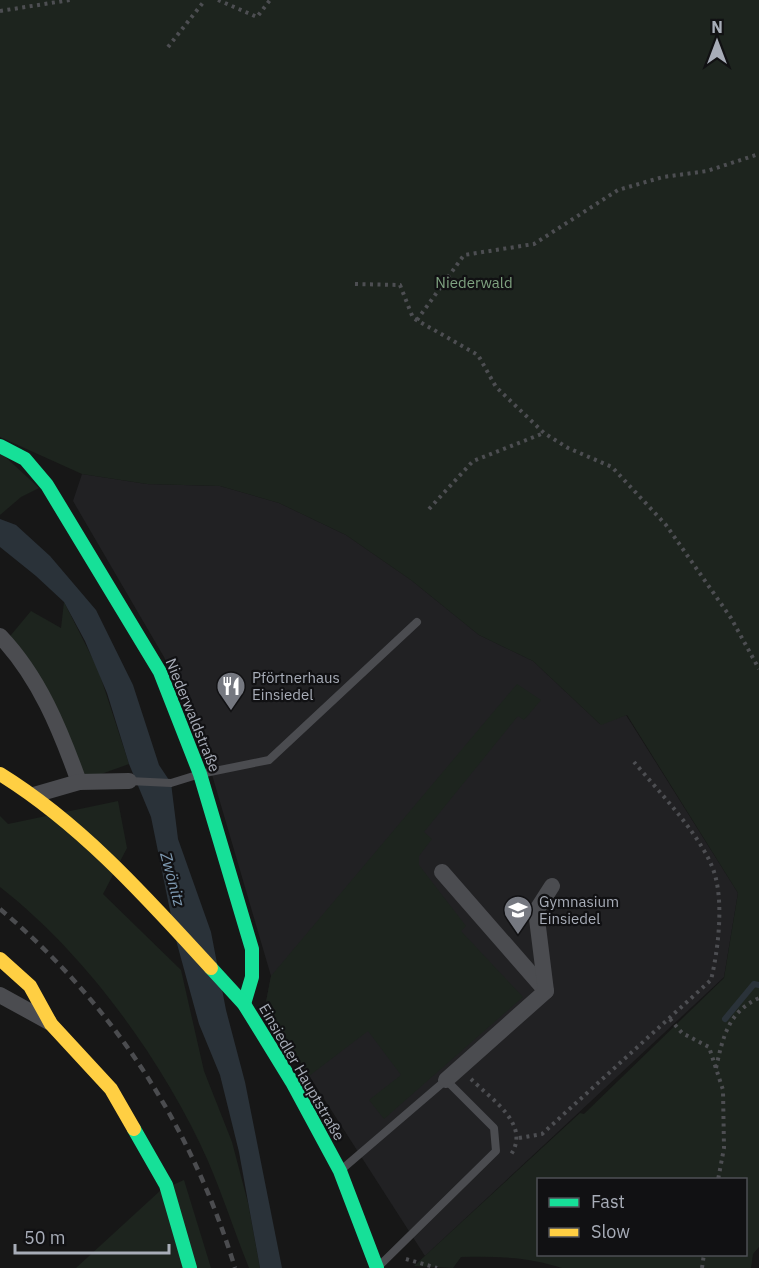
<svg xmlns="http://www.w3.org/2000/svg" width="759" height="1268" viewBox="0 0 759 1268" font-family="'IBM Plex Sans',sans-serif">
<rect width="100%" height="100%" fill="#171717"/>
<polygon fill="#212123" points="82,474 147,484 220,486 279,503 346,535 411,580 479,635 533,661 600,724 626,715 738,893 724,977 425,1256 265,1007 271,976 208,761 164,657 73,501"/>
<g fill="#1d241e" fill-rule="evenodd">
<path d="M 0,0 L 759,0 L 759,1247 L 753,1254 L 751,1268 L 562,1268 C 529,1257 496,1256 461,1257 L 453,1268 L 414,1266 L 580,1113 L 584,1114 L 724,978 L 738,893 L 627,715 L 601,725 L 533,661 L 479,635 L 411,580 L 346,535 L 279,503 L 220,486 L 147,484 L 82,474 L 0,437 ZM 538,1180 L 746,1180 L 746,1254 L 538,1254 Z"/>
<polygon points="0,452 39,488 21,497 0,515"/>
<polygon points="64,602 98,669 129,764 79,782 6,641 31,611 61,628"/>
<polygon points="517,684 541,700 524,720 518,716 424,832 432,839 419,856 419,865 466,926 461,931 523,997 384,1119 369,1100 401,1075 368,1031 309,1076 265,1007 271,976"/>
<path d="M 118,801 L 127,848 L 103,894 L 181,970 L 204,1071 L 232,1142 L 248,1203 L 260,1268 L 249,1268 C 235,1233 223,1196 208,1161 C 164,1062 86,954 0,887 L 0,816 L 8,824 Z"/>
<polygon points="184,1180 211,1268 76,1268 161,1190"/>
</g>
<polygon fill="#2a3239" points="0,519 16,525 50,556 96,610 133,685 159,765 171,783 178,839 211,932 226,1010 245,1082 282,1268 260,1268 239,1152 220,1075 199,1024 176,940 151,817 129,764 107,693 85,641 64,602 36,576 0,547"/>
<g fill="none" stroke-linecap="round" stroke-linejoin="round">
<polyline stroke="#2a3239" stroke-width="6" points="725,1019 754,984 759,985"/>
<g stroke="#4d4e52" stroke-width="4" stroke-dasharray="3 4.5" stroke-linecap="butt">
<polyline points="218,0 257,17 270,0"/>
<polyline points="0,11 70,0"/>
<polyline points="168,47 205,0"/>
<polyline points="355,284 400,285 413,318 478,355 496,387 544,433 568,448 612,467 666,525 731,618 759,669"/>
<polyline points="417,320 464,255 534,244 618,190 663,177 707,171 759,154"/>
<polyline points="429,509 473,461 544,433"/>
<polyline points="670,1019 682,1033 709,1047 723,1090 724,1148 718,1180"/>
<path d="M 716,1068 C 723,1037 728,1012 759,998"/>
<path d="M 471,1079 C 492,1100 532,1125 510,1156"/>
<path d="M 519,1138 L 542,1134 L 711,980 C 718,951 723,908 716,879 C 708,842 659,792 634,762"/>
<polyline points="406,1259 437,1268"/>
<polyline points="702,1268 704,1254"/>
</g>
<g stroke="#4b4c50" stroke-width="8">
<polyline points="129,781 171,783 200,774 269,760 417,622"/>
<polyline points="341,1170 446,1080 494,1128 496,1151 379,1266"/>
</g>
<g stroke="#4b4c50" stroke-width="16">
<path d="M 0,636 C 39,677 60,729 79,782"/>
<polyline points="34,795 79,782 129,781"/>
<polyline points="442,872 546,991"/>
<polyline points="0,995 49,1022"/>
<polyline points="446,1080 546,991 536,911 552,886"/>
</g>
<g stroke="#16e098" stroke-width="14">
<polyline points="0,446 25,459 47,485 160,672 200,774 252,949 252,977 244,1004"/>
<polyline points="211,968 244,1004 292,1082 340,1171 377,1268"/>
<polyline points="134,1129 166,1185 190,1268"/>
</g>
<g stroke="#ffcf43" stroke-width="14">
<path d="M 0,774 C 81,824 147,898 211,968"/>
<polyline points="0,959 30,986 51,1024 111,1089 134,1129"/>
</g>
<path stroke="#4b4c4f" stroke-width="4.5" stroke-dasharray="8 6" stroke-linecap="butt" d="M 0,909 C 113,1004 192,1127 235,1268"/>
</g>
<defs>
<g id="restaurant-pin" transform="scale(1.5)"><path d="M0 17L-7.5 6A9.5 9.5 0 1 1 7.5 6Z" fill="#757880" stroke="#111113"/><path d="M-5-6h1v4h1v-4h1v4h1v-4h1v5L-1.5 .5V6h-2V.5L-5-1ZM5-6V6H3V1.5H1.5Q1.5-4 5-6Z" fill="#fff"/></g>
<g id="school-pin" transform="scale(1.5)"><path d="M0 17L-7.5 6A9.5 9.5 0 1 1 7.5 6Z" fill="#757880" stroke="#111113"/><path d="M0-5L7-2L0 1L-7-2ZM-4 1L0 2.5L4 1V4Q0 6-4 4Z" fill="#fff"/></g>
</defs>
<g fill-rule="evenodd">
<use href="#restaurant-pin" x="231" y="686"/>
<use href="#school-pin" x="518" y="910"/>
</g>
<g text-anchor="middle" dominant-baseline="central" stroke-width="4.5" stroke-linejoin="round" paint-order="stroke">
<g font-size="15" fill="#7fa381" stroke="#111113">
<text x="474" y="282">Niederwald</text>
</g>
<g font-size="15" fill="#a8adb8" stroke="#111113" text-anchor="start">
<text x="252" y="677">Pförtnerhaus<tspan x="252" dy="17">Einsiedel</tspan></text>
<text x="539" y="901">Gymnasium<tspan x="539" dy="17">Einsiedel</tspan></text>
</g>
<g font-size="15" fill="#a8adb8" stroke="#111113">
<text transform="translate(193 715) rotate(68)">Niederwaldstraße</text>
<text transform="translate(302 1072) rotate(60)">Einsiedler Hauptstraße</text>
</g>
<g font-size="16" font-style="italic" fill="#7f9bb3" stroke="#111113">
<text transform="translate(173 879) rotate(75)">Zwönitz</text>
</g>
</g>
<rect x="537" y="1178" width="210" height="78" fill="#111113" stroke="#4d4f55" stroke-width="1.5"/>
<rect x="549" y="1198" width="30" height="9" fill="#16e098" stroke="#4d4f55" stroke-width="1.5"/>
<text x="591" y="1208" font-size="18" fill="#a8adb8">Fast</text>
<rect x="549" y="1228" width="30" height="9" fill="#ffcf43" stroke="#4d4f55" stroke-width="1.5"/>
<text x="591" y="1238" font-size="18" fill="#a8adb8">Slow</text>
<g transform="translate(717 42)" stroke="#111113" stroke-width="4.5" paint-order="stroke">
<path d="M0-4.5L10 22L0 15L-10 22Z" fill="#a8adb8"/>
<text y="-9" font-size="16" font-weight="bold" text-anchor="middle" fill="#a8adb8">N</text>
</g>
<path d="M15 1244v9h154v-9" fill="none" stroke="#a8adb8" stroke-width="3"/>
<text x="24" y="1244" font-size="18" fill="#a8adb8" stroke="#111113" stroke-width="4.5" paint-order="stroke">50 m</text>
</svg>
